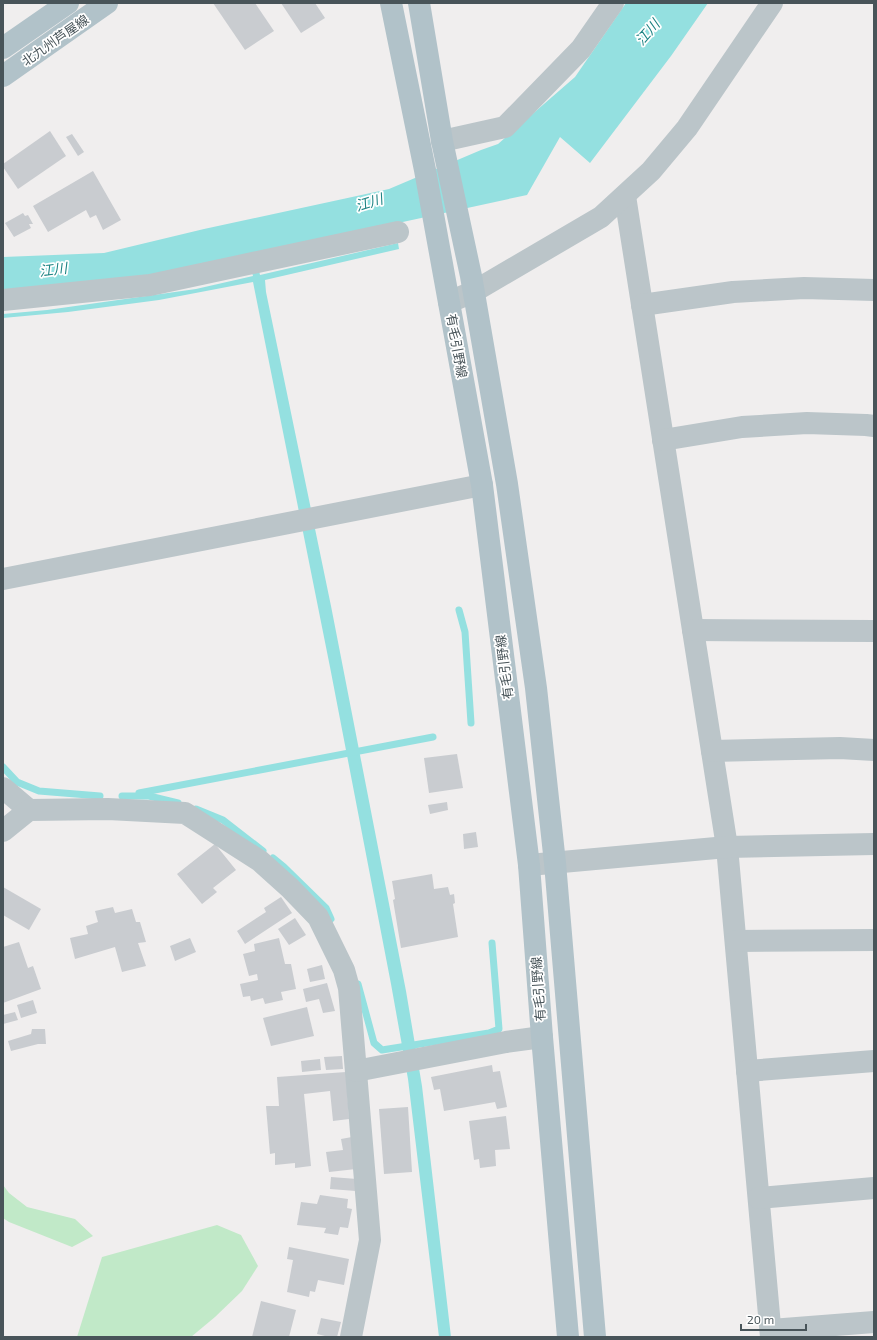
<svg xmlns="http://www.w3.org/2000/svg" width="877" height="1340" viewBox="0 0 877 1340" font-family="'Exo 2','Noto Sans JP',sans-serif">
<rect width="100%" height="100%" fill="#f0eeee"/>
<g fill="#c1e9c8">
<polygon points="3,1185 9,1193 27,1207 75,1219 93,1236 72,1247 9,1222 3,1218"/>
<polygon points="217,1225 241,1235 258,1266 242,1291 215,1317 191,1337 77,1337 102,1257"/>
</g>
<polygon fill="#94e0e0" points="626,3 708,3 671,56 590,163 560,137 527,195 255,254 260,275 398,243 399,249 265,280 266,292 331,606 406,991 422,1086 451,1337 439,1337 408,1079 391,984 330,667 253,282 159,300 68,312 3,318 3,314 47,310 196,289 253,276 247,255 130,281 3,292 3,257 104,253 204,229 389,189 481,150 498,144 575,77"/>
<g fill="none" stroke-linecap="round" stroke-linejoin="round">
<g stroke="#94e0e0" stroke-width="7">
<polyline points="459,610 465,632 471,723"/>
<polyline points="3,767 17,782 39,791 100,796"/>
<polyline points="139,793 433,737"/>
<polyline points="122,796 149,796 178,803"/>
<polyline points="196,809 223,820 263,851"/>
<polyline points="273,858 284,867 326,908 331,919"/>
<polyline points="358,984 374,1043 382,1050 489,1033 499,1029 492,943"/>
</g>
</g>
<g fill="#c9ccd0">
<polygon points="213,3 255,3 274,31 245,50"/>
<polygon points="281,3 315,3 325,18 301,33"/>
<polygon points="50,131 66,156 18,189 3,167 3,164"/>
<polygon points="72,134 84,152 78,156 66,137"/>
<polygon points="93,171 121,220 103,230 96,215 90,218 86,210 48,232 33,206"/>
<polygon points="23,213 25,216 28,215 33,224 29,224 31,228 14,237 5,223"/>
<polygon points="457,754 463,788 429,793 424,758"/>
<polygon points="447,802 448,810 430,814 428,805"/>
<polygon points="476,832 478,847 464,849 463,834"/>
<polygon points="215,844 236,870 213,888 217,892 202,904 177,874"/>
<polygon points="432,874 434,889 448,887 450,895 454,894 455,903 453,904 458,937 401,948 393,900 395,899 392,881"/>
<polygon points="3,887 41,909 29,930 3,915"/>
<polygon points="281,897 292,913 245,944 237,931 266,912 264,908"/>
<polygon points="113,907 115,913 132,909 136,922 140,922 146,942 138,943 146,966 122,972 115,947 75,959 70,938 88,934 86,926 98,922 95,911"/>
<polygon points="295,918 306,935 289,945 278,929"/>
<polygon points="190,938 196,952 175,961 170,946"/>
<polygon points="279,938 285,964 291,964 296,989 281,992 283,1000 265,1004 263,998 251,1001 250,996 243,997 240,984 258,980 257,974 249,976 243,954 255,951 254,944"/>
<polygon points="19,942 28,968 33,966 41,989 3,1003 3,947"/>
<polygon points="322,965 325,979 310,982 307,969"/>
<polygon points="327,983 335,1011 323,1013 319,999 306,1002 303,989"/>
<polygon points="33,1000 37,1013 21,1018 17,1005"/>
<polygon points="307,1007 314,1036 271,1046 263,1018"/>
<polygon points="15,1012 18,1020 3,1024 3,1015"/>
<polygon points="32,1029 45,1029 46,1044 38,1044 11,1051 8,1041 31,1034"/>
<polygon points="342,1056 343,1069 326,1070 324,1057"/>
<polygon points="320,1059 321,1070 302,1072 301,1061"/>
<polygon points="492,1065 493,1072 500,1071 507,1107 497,1109 495,1102 444,1111 440,1089 434,1090 431,1077"/>
<polygon points="346,1072 349,1119 333,1121 330,1091 304,1094 311,1166 295,1168 295,1163 275,1165 275,1153 270,1154 266,1106 279,1106 277,1077"/>
<polygon points="408,1107 412,1172 384,1174 379,1109"/>
<polygon points="506,1116 510,1149 495,1150 496,1166 480,1168 479,1159 474,1160 469,1121"/>
<polygon points="352,1137 356,1169 329,1172 326,1152 343,1150 341,1139"/>
<polygon points="331,1177 357,1179 356,1191 330,1189"/>
<polygon points="320,1195 348,1199 347,1208 352,1209 348,1228 340,1227 338,1235 324,1233 326,1228 297,1225 301,1202 317,1204"/>
<polygon points="289,1247 349,1259 344,1285 318,1280 315,1292 310,1291 309,1297 287,1292 293,1260 287,1259"/>
<polygon points="261,1301 296,1310 289,1337 252,1337"/>
<polygon points="321,1318 341,1322 337,1337 329,1337 317,1334"/>
</g>
<g fill="none" stroke-linecap="round" stroke-linejoin="round">
<g stroke="#bbc5c9" stroke-width="22">
<polyline points="442,141 505,127 581,49 613,3"/>
<polyline points="625,196 727,847 771,1337"/>
<polyline points="3,300 150,285 398,232"/>
<polyline points="449,302 473,292 601,217 651,171 687,128 772,3"/>
<polyline points="642,305 733,292 804,288 874,290"/>
<polyline points="663,440 742,427 807,423 866,425 874,426"/>
<polyline points="3,579 482,485"/>
<polyline points="693,630 874,631"/>
<polyline points="712,751 840,748 874,750"/>
<polyline points="3,788 29,810"/>
<polyline points="3,831 29,810 108,809 185,813 260,861 290,888 318,917 344,970 349,988 370,1240 351,1337"/>
<polyline points="529,865 727,847 874,844"/>
<polyline points="736,941 874,940"/>
<polyline points="356,1071 506,1042 542,1037"/>
<polyline points="747,1071 874,1061"/>
<polyline points="759,1198 874,1188"/>
<polyline points="771,1330 874,1322"/>
</g>
<g stroke="#b1c2c9" stroke-width="22">
<polyline points="391,3 425,170 482,485 529,865 542,1037 568,1337"/>
<polyline points="419,3 442,141 471,276 507,484 536,688 555,863 595,1337"/>
<polyline points="3,48 68,3"/>
<polyline points="3,76 107,3"/>
</g>
</g>
<g text-anchor="middle" dominant-baseline="central" stroke-width="3.5" stroke-linejoin="round" paint-order="stroke">
<g font-size="13" fill="#485459" stroke="#fff">
<text transform="translate(55 40) rotate(-35)">北九州芦屋線</text>
<text transform="translate(457 346) rotate(80)">有毛引野線</text>
<text transform="translate(504 667) rotate(-97)">有毛引野線</text>
<text transform="translate(538 989) rotate(-94)">有毛引野線</text>
</g>
<g font-size="14" font-style="italic" fill="#1c8282" stroke="#fff">
<text transform="translate(647 32) rotate(-49)">江川</text>
<text transform="translate(369 202) rotate(-17)">江川</text>
<text transform="translate(53 269) rotate(-7)">江川</text>
</g>
</g>
<rect width="877" height="1340" fill="none" stroke="#485459" stroke-width="8"/>
<path d="M741 1324v6h65v-6" fill="none" stroke="#485459" stroke-width="2"/>
<text x="747" y="1324" font-size="12" fill="#485459" stroke="#ffffff" stroke-width="3" paint-order="stroke">20 m</text>
</svg>
